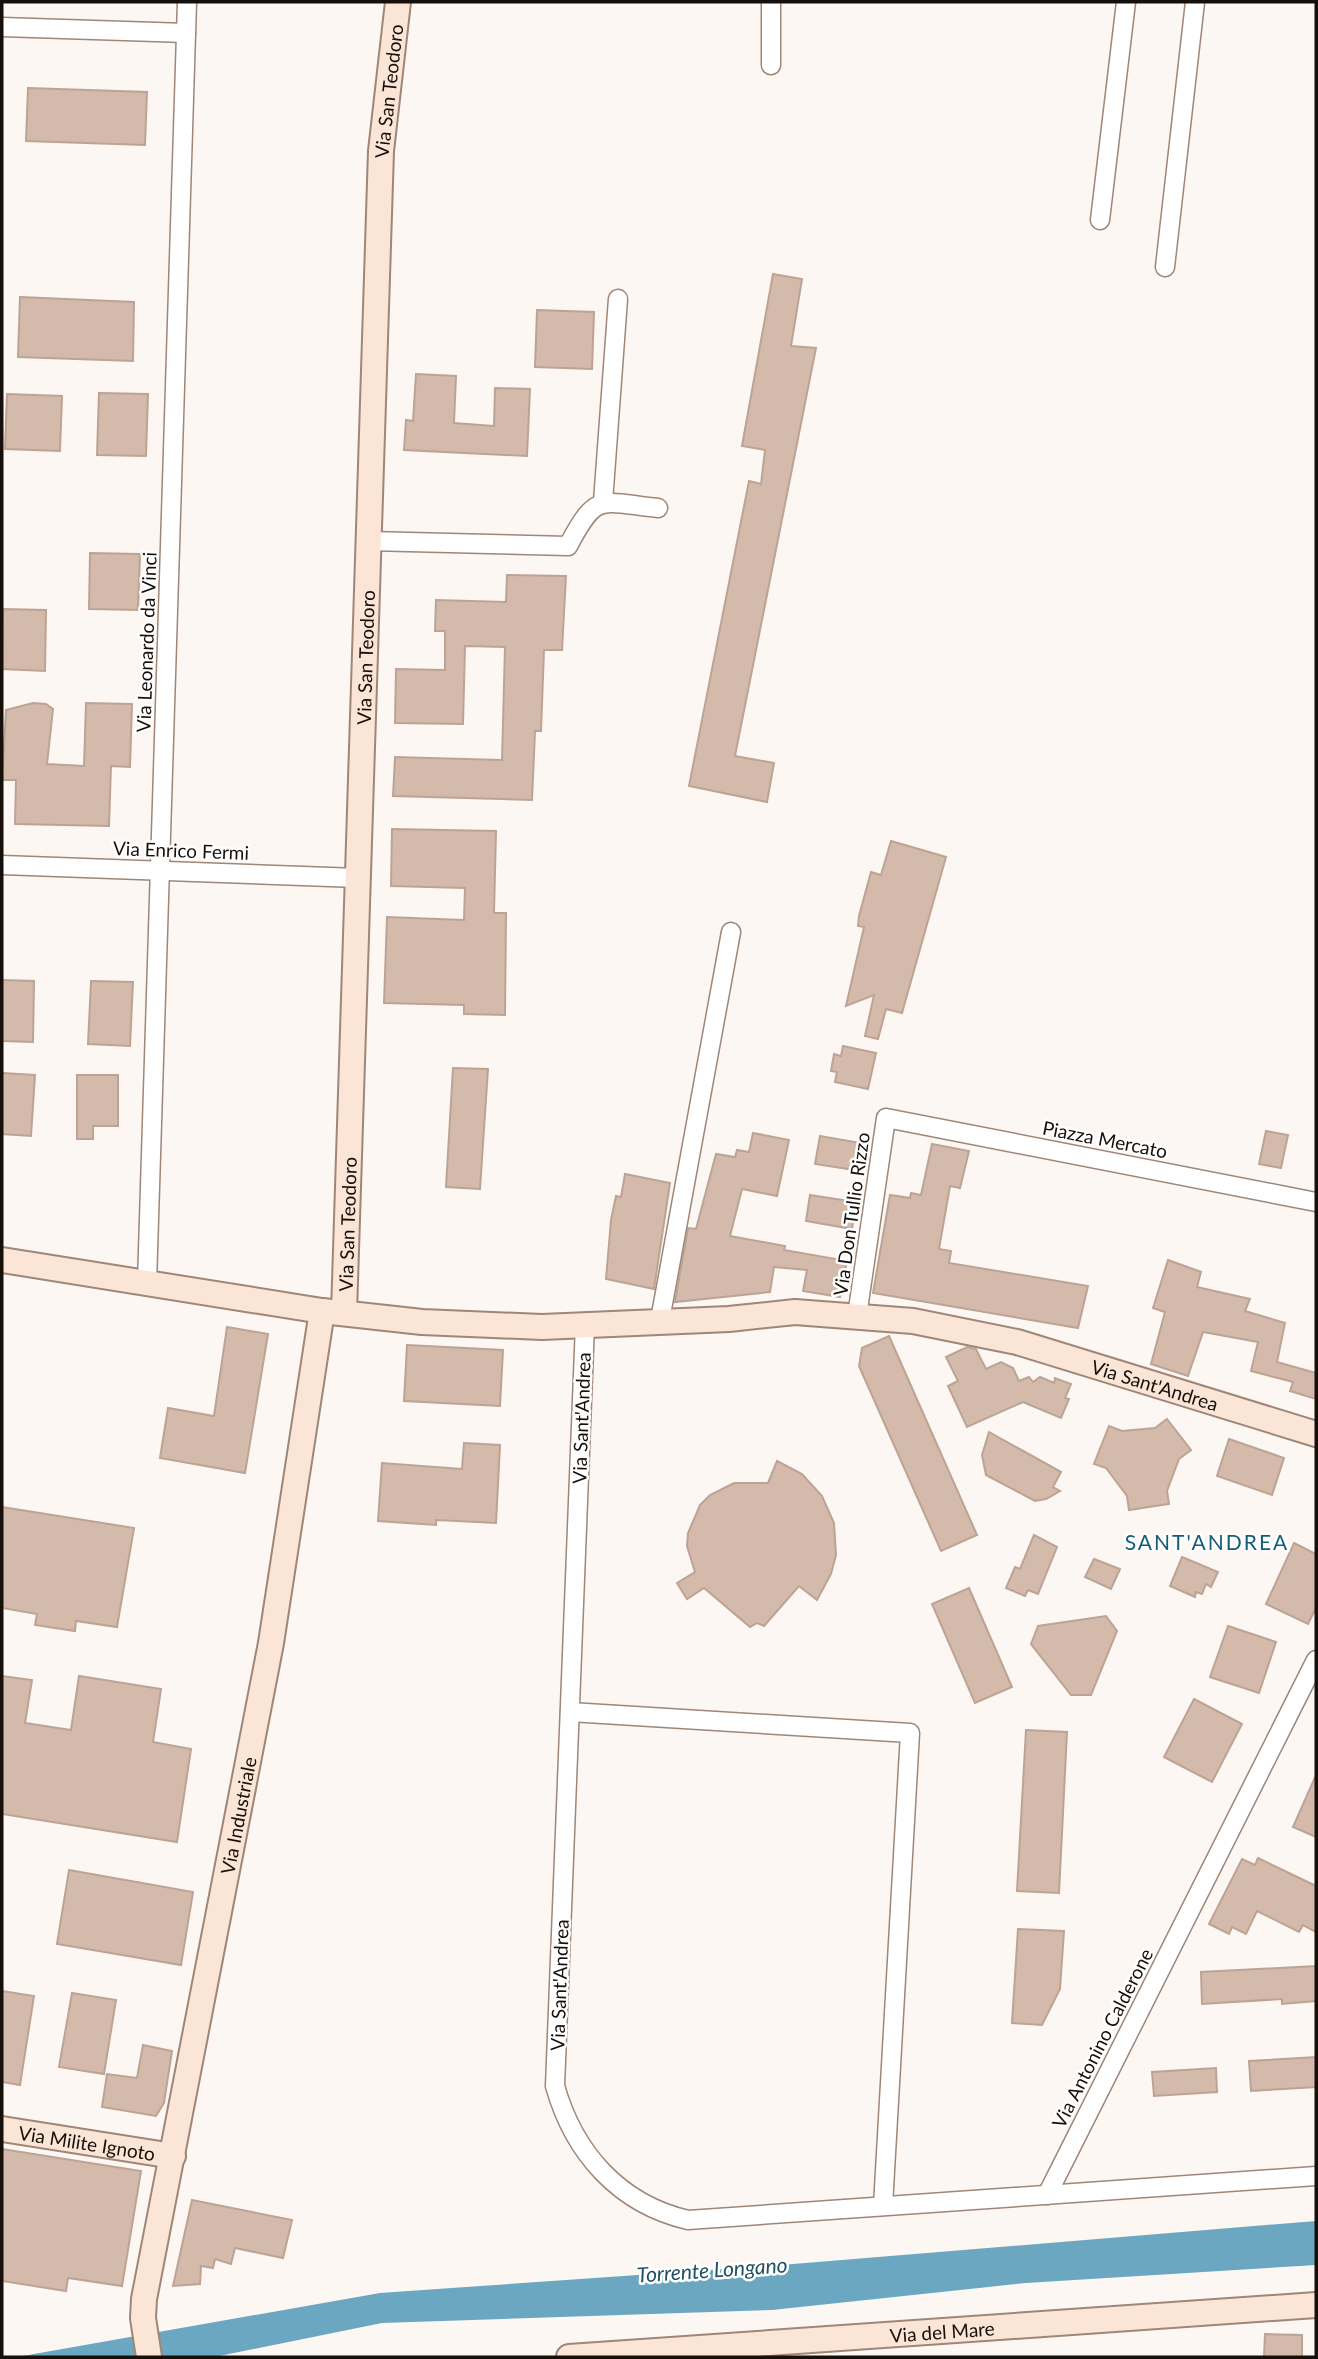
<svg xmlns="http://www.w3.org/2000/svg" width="1318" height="2359" viewBox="0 0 1318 2359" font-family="Lato,sans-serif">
<rect width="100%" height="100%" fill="#fcf7f3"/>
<polygon fill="#6ca7c1" points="1316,2221 1316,2265 1026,2283 772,2310 382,2323 214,2357 17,2357 380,2293 781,2265"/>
<g fill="#d4baaa" stroke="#bda394" stroke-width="2">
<polygon points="28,88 147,92 145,145 26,141"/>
<polygon points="773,274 802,279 791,346 816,348 735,756 774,763 767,802 689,786 749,481 761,484 765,450 742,446"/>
<polygon points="20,297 134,302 133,361 18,357"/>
<polygon points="537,310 594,312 592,369 535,367"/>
<polygon points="416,374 456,376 454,423 494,426 495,388 530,389 527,456 404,450 406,420 413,421"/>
<polygon points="99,393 148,394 146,456 97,455"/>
<polygon points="7,394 62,396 60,451 5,449"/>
<polygon points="90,553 140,554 138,610 89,609"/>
<polygon points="507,575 566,576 562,650 544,650 541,731 535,731 532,800 393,796 395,757 502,760 505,647 465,646 463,724 395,723 396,669 445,670 445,631 435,631 436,600 506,602"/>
<polygon points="3,609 46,610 45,671 2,669"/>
<polygon points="33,703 46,704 53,709 47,764 84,766 86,703 132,704 130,767 111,766 109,826 15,824 16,780 2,780 6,710"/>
<polygon points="392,829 496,831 494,913 506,913 505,1015 464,1014 464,1005 384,1003 387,917 464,920 465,888 391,886"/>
<polygon points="891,841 946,857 902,1013 886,1009 878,1039 865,1036 874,995 846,1006 864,927 858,926 859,916 871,872 881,875"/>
<polygon points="2,980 34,981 33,1042 2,1041"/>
<polygon points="91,981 133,982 130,1046 88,1044"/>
<polygon points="843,1046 876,1053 868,1089 835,1082 837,1072 831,1071 834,1054 841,1056"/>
<polygon points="453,1068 488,1069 480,1189 446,1187"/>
<polygon points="2,1073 35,1075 31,1136 2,1134"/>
<polygon points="77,1075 118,1075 118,1126 93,1126 93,1139 77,1139"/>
<polygon points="1266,1131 1288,1135 1281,1168 1259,1164"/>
<polygon points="753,1133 789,1140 777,1196 742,1189 730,1236 785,1246 784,1250 847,1261 840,1297 803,1291 807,1270 774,1267 770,1292 675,1302 688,1228 696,1229 716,1154 735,1157 737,1150 749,1152"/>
<polygon points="820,1136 866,1144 861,1171 815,1164"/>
<polygon points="932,1144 969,1151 960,1188 950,1186 939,1249 951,1251 949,1263 1088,1286 1078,1328 873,1293 890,1195 910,1198 911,1193 921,1195"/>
<polygon points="625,1174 670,1183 654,1289 606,1279 611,1220 616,1196 621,1197"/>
<polygon points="810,1195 856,1202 852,1229 806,1221"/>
<polygon points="1168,1260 1201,1272 1197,1287 1250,1299 1245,1311 1285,1323 1277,1362 1316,1373 1316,1399 1290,1391 1293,1382 1251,1371 1258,1342 1203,1332 1188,1376 1151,1364 1165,1312 1153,1308"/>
<polygon points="227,1327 268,1334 245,1473 160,1458 168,1408 214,1416"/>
<polygon points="889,1336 977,1535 941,1551 859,1366 862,1348"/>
<polygon points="407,1345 503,1350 500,1406 404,1401"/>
<polygon points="967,1347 976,1349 986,1369 1001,1362 1013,1368 1019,1381 1029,1377 1033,1382 1040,1377 1054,1383 1055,1378 1071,1384 1065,1398 1069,1399 1061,1418 1023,1402 967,1427 948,1386 958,1381 946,1357"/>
<polygon points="1167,1419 1191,1450 1179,1459 1167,1491 1169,1504 1129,1510 1127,1496 1106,1468 1094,1464 1109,1426 1122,1431 1155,1428"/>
<polygon points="989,1432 1061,1472 1053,1487 1060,1491 1046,1499 1035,1501 986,1475 982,1455"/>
<polygon points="1229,1439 1284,1458 1272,1495 1217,1476"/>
<polygon points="464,1443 500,1445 496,1523 436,1520 436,1525 378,1521 382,1463 462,1469"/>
<polygon points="777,1461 802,1474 822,1496 834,1523 836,1555 831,1574 817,1600 799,1586 764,1626 757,1623 750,1627 704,1588 687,1599 677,1583 695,1572 687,1546 688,1533 700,1505 710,1495 734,1483 768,1483"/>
<polygon points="2,1507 134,1528 117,1627 76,1621 75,1631 35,1625 37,1614 2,1608"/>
<polygon points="1034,1535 1057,1547 1038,1594 1028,1590 1025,1596 1006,1588 1015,1567 1020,1569"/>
<polygon points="1294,1543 1316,1554 1316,1608 1308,1624 1266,1604"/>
<polygon points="1182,1557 1218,1572 1211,1587 1206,1584 1202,1594 1196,1592 1195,1597 1170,1586"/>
<polygon points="1094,1559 1120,1569 1111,1589 1085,1577"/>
<polygon points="969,1588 1012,1687 975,1703 932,1604"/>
<polygon points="1106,1616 1117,1631 1091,1695 1071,1695 1031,1644 1038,1626"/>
<polygon points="1228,1626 1276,1642 1259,1693 1210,1677"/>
<polygon points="2,1676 32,1680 25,1723 71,1730 79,1676 161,1689 153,1742 191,1749 177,1842 2,1814"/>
<polygon points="1194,1699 1242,1724 1212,1782 1164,1757"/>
<polygon points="1026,1730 1067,1732 1059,1893 1017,1891"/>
<polygon points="1316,1775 1316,1837 1293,1827"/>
<polygon points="1258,1858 1316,1886 1316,1932 1303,1925 1299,1932 1257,1911 1246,1934 1232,1927 1229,1934 1209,1924 1242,1859 1255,1865"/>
<polygon points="69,1870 193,1892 181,1965 57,1944"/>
<polygon points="1018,1929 1064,1931 1060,1989 1042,2025 1012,2023"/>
<polygon points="1316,1966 1316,2001 1282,2004 1282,1999 1202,2004 1201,1972"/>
<polygon points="2,1991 34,1996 20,2085 2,2082"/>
<polygon points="72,1993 116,2000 104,2074 59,2067"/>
<polygon points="143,2045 172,2051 164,2103 156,2116 102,2107 107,2074 137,2078"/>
<polygon points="1316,2057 1316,2087 1251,2091 1249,2061"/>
<polygon points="1216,2068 1217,2092 1154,2096 1152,2072"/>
<polygon points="2,2149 141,2171 122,2286 68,2278 66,2291 2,2281"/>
<polygon points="192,2200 292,2220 283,2258 235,2248 231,2264 215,2259 213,2268 201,2266 200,2284 173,2286"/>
<polygon points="1265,2334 1302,2335 1302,2357 1264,2357"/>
</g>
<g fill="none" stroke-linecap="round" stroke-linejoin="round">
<g stroke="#9f8677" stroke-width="21">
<g id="street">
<polyline points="771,2 771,65"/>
<polyline points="2,27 186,33"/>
<polyline points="1100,220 1126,2"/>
<polyline points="1165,267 1195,2"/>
<polyline points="603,502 618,299"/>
<path d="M 368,541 L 568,546 C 597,491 600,502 658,508"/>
<polyline points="2,865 358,878"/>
<polyline points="147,1283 187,2"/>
<polyline points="857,1316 886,1118 1316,1202"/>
<polyline points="660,1320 731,932"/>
<path d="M 585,1324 L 555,2086 C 574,2153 619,2204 688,2220 L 1316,2176"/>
<polyline points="570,1712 910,1733 883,2206"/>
<polyline points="1047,2195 1316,1660"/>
</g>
</g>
<g stroke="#9f8677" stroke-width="28">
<g id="secondary">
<path id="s1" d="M 2,1260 L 322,1311 L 422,1322 L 542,1327 L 729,1319 L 795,1312 L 913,1321 L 1017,1342 L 1316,1434"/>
<path id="s2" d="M 344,1313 L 381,151 L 398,2"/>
<path id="s3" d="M 2,2129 L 173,2156"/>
<path id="s4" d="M 149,2357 L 143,2318 L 144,2299 L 271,1643 L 322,1311"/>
<path id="s5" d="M 569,2357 L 1316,2305"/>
</g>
</g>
<use href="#street" stroke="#fff" stroke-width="18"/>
<use href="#secondary" stroke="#fbe5d7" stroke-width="24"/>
</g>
<g text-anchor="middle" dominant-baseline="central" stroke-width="5" stroke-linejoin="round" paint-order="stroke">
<g font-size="19" fill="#170f09" stroke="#fff">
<text stroke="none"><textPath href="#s2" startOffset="1223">Via San Teodoro</textPath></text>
<text transform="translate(146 642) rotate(-88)">Via Leonardo da Vinci</text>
<text stroke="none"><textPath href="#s2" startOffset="656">Via San Teodoro</textPath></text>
<text transform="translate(181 850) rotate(2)">Via Enrico Fermi</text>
<text transform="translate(1105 1139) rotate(11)">Piazza Mercato</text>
<text transform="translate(851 1214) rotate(-82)">Via Don Tullio Rizzo</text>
<text stroke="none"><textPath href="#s2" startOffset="89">Via San Teodoro</textPath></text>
<text stroke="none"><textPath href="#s1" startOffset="1167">Via Sant'Andrea</textPath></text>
<text transform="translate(581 1418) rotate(-88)">Via Sant'Andrea</text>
<text stroke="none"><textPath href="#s4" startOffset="551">Via Industriale</textPath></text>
<text transform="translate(559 1985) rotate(-88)">Via Sant'Andrea</text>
<text transform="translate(1102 2038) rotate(-63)">Via Antonino Calderone</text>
<text stroke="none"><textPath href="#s3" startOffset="86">Via Milite Ignoto</textPath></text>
<text stroke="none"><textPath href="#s5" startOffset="374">Via del Mare</textPath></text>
</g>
<g font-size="21" letter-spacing="2" fill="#145d78" stroke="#fff">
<text x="1207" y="1541">SANT'ANDREA</text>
</g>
<g font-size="21" font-style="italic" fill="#205064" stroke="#fff">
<text transform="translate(712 2269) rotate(-4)">Torrente Longano</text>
</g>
</g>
<rect width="1318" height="2359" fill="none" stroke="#170f09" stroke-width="7"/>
</svg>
